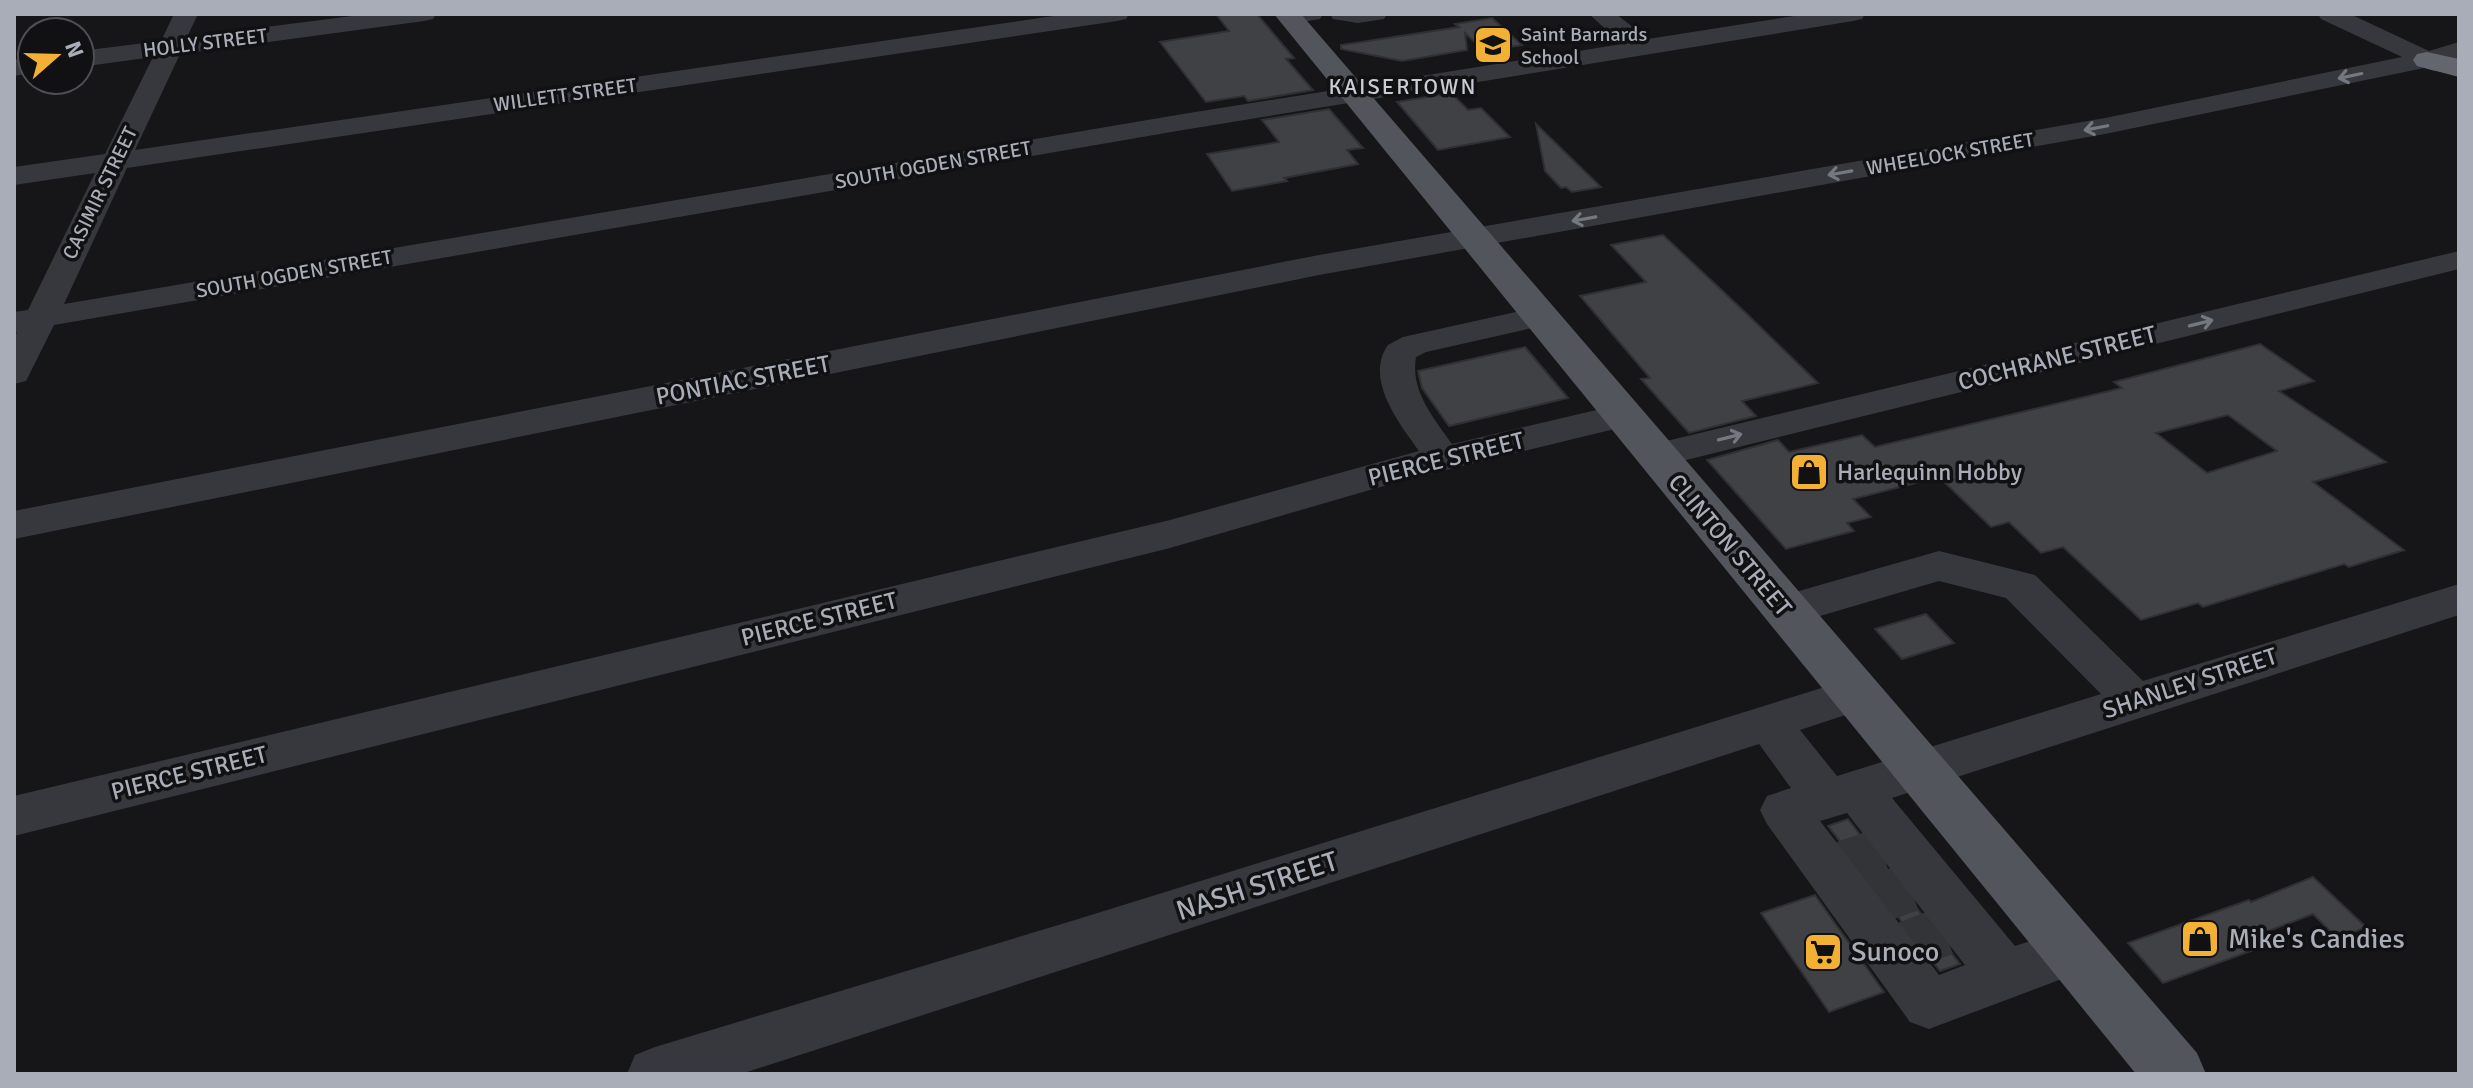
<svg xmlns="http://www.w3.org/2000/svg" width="2473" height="1088" viewBox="0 0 2473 1088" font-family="Signika,sans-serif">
<rect width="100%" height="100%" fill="#161618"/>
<g fill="#404145" stroke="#303034" stroke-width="2" fill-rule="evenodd">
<polygon points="1216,14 1257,14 1294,58 1286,59 1313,90 1248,101 1244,96 1206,102 1160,42 1229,31"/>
<polygon points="1492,18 1522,45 1484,51 1465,33 1467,50 1402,61 1341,49 1341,45 1459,27 1455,24"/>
<polygon points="1451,93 1468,110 1481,108 1510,137 1438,150 1397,102"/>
<polygon points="1329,109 1363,148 1347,150 1358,164 1284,178 1287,181 1232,191 1207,154 1279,142 1262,120"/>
<polygon points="1536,124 1601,187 1572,192 1566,187 1561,188 1545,171"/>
<polygon points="1663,235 1747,314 1818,383 1742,401 1756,416 1689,433 1641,379 1650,378 1580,296 1646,282 1611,245"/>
<path d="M 2260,344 L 2314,381 L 2279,391 L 2386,462 L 2313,482 L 2404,550 L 2349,567 L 2344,564 L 2203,607 L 2198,603 L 2141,620 L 2063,547 L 2041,553 L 2009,522 L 1991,527 L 1939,477 L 1853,499 L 1871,517 L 1847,523 L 1854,531 L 1786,549 L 1707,460 L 1778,440 L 1789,452 L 1862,435 L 1875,447 L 2122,388 L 2114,382 ZM 2228,415 L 2277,451 L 2207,473 L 2156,433 Z"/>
<polygon points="1525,347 1568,398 1449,426 1422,388 1418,371"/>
<polygon points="1926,614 1954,643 1902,659 1875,629"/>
<polygon points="1848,819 1960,964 1940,971 1828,826"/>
<polygon points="2313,877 2366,927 2338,939 2313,914 2258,935 2267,945 2163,983 2128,943 2249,900 2251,902"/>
<polygon points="1815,895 1884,992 1829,1012 1761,913"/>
</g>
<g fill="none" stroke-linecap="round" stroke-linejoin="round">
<g stroke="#333438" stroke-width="49" stroke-dasharray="49 24" stroke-linecap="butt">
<polyline points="1845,865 1882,852"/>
<polyline points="1872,901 1910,887"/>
<polyline points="1906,946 1944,931"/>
</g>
<g fill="#37383d" fill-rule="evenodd">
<polygon points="174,14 198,14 187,37 368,14 436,14 433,19 424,21 180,54 135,150 1067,14 1129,14 1126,19 1117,21 127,168 64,304 1183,114 1622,44 1589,14 1616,14 1648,39 1807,14 1865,14 1862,19 1853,21 1183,130 54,325 26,381 14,384 14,338 17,332 14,332 14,312 28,310 95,173 14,185 14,167 105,154 153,57 80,67 80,51 161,41"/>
<polygon points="1280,14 1323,14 1320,19 1290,24 1281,22 1278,17"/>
<polygon points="1330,14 1387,14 1384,19 1358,23 1333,19"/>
<polygon points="2318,14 2350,14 2429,51 2459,42 2459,58 2434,71 2424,68 2105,134 1319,275 14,539 14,511 1319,255 2105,118 2402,57 2321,19"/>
<polygon points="32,57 32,73 14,76 14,60"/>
<polygon points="2459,251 2459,269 1654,468 1641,465 1635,456 1641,447 1654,444"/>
<path d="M 1538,307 L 1550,310 L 1555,317 L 1550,324 L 1426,352 L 1416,357 C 1410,391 1434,418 1452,444 L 1622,404 L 1635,408 L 1640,416 L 1635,424 L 1401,481 L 1170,548 L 14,836 L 14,796 L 1170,520 L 1419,451 C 1399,423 1364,379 1388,345 L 1403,337 Z"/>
<path d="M 1939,551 L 2035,575 L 2143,681 L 2459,584 L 2459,615 L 1892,798 L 2015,946 L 2073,927 L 2091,934 L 2099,951 L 2091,968 L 1929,1029 L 1910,1022 L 1767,824 L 1760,810 L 1767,796 L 1791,788 L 1759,744 L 741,1074 L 627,1074 L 635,1055 L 655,1047 L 1075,920 L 1857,677 L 1873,682 L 1879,694 L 1873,706 L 1800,730 L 1837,776 L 2101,694 L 2006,598 L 1939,581 L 1786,626 L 1771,621 L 1765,610 L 1771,599 ZM 1847,813 L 1965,965 L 1939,975 L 1820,821 Z"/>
</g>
<polygon fill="#53555c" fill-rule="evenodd" points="1274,14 1301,14 2197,1053 2206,1074 2136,1074"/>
<polygon fill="#63666e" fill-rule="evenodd" points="2427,52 2459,59 2459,77 2417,66 2413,60 2417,54"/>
</g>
<defs><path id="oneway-shaft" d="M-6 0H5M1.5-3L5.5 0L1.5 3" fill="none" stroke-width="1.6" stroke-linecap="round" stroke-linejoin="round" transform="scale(2)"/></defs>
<g stroke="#757881">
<use href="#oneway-shaft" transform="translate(2350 76) rotate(168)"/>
<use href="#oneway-shaft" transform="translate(2096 128) rotate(169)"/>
<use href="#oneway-shaft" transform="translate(1840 173) rotate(170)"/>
<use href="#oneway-shaft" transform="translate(1584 219) rotate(170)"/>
<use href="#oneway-shaft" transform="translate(2201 323) rotate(-14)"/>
<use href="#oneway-shaft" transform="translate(1730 437) rotate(-14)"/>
</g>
<defs>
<g id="school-square" transform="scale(2)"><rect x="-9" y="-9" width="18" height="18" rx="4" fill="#f2b134" stroke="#111113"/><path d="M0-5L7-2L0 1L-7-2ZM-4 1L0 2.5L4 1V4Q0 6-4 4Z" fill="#111"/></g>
<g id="shop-square" transform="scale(2)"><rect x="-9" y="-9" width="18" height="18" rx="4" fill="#f2b134" stroke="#111113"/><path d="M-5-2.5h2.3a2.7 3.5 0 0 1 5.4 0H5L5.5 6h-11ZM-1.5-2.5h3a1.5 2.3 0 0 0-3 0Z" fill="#111"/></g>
<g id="supermarket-square" transform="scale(2)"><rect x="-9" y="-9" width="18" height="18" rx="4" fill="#f2b134" stroke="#111113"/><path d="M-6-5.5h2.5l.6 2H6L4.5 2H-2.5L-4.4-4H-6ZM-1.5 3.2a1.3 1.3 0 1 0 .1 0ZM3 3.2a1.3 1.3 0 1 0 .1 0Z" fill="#111"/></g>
</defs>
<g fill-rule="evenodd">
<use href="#school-square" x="1493" y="45"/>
<use href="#shop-square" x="1809" y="472"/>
<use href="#shop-square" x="2200" y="939"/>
<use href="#supermarket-square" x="1823" y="952"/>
</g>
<g text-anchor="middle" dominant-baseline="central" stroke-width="7" stroke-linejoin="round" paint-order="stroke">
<g font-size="20" fill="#a8adb8" stroke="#111113" text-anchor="start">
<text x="1521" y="34">Saint Barnards<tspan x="1521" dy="23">School</tspan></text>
</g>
<g font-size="20" fill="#a8adb8" stroke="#111113">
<text transform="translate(205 43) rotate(-7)">HOLLY STREET</text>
<text transform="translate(565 95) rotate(-8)">WILLETT STREET</text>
<text transform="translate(1950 154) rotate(-10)">WHEELOCK STREET</text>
<text transform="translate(933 165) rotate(-10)">SOUTH OGDEN STREET</text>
<text transform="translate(100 193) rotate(-64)">CASIMIR STREET</text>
<text transform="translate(294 274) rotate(-10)">SOUTH OGDEN STREET</text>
</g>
<g font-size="22" letter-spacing="2" fill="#c9ccd4" stroke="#111113">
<text x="1403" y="86">KAISERTOWN</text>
</g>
<g font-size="24" fill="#a8adb8" stroke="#111113">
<text transform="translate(2057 358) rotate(-14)">COCHRANE STREET</text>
<text transform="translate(743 380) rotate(-11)">PONTIAC STREET</text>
<text transform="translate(1446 459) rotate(-14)">PIERCE STREET</text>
<text transform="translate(1730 545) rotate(50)">CLINTON STREET</text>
<text transform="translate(819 619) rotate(-14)">PIERCE STREET</text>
<text transform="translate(2190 683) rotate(-18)">SHANLEY STREET</text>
<text transform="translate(189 773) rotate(-14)">PIERCE STREET</text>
</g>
<g font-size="24" fill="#a8adb8" stroke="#111113" text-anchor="start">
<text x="1837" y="472">Harlequinn Hobby</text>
</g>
<g font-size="28" fill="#a8adb8" stroke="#111113">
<text transform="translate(1257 886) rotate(-18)">NASH STREET</text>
</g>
<g font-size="28" fill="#a8adb8" stroke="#111113" text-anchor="start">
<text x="2228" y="939">Mike's Candies</text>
<text x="1851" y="952">Sunoco</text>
</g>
</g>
<rect width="2473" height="1088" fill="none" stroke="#a8adb8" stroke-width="32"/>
<g transform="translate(56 56) rotate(70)"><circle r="38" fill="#111113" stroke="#4d4f55" stroke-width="2"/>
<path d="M0-6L14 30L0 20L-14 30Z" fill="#f2b134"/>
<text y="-12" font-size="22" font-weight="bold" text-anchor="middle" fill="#a8adb8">N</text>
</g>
</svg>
